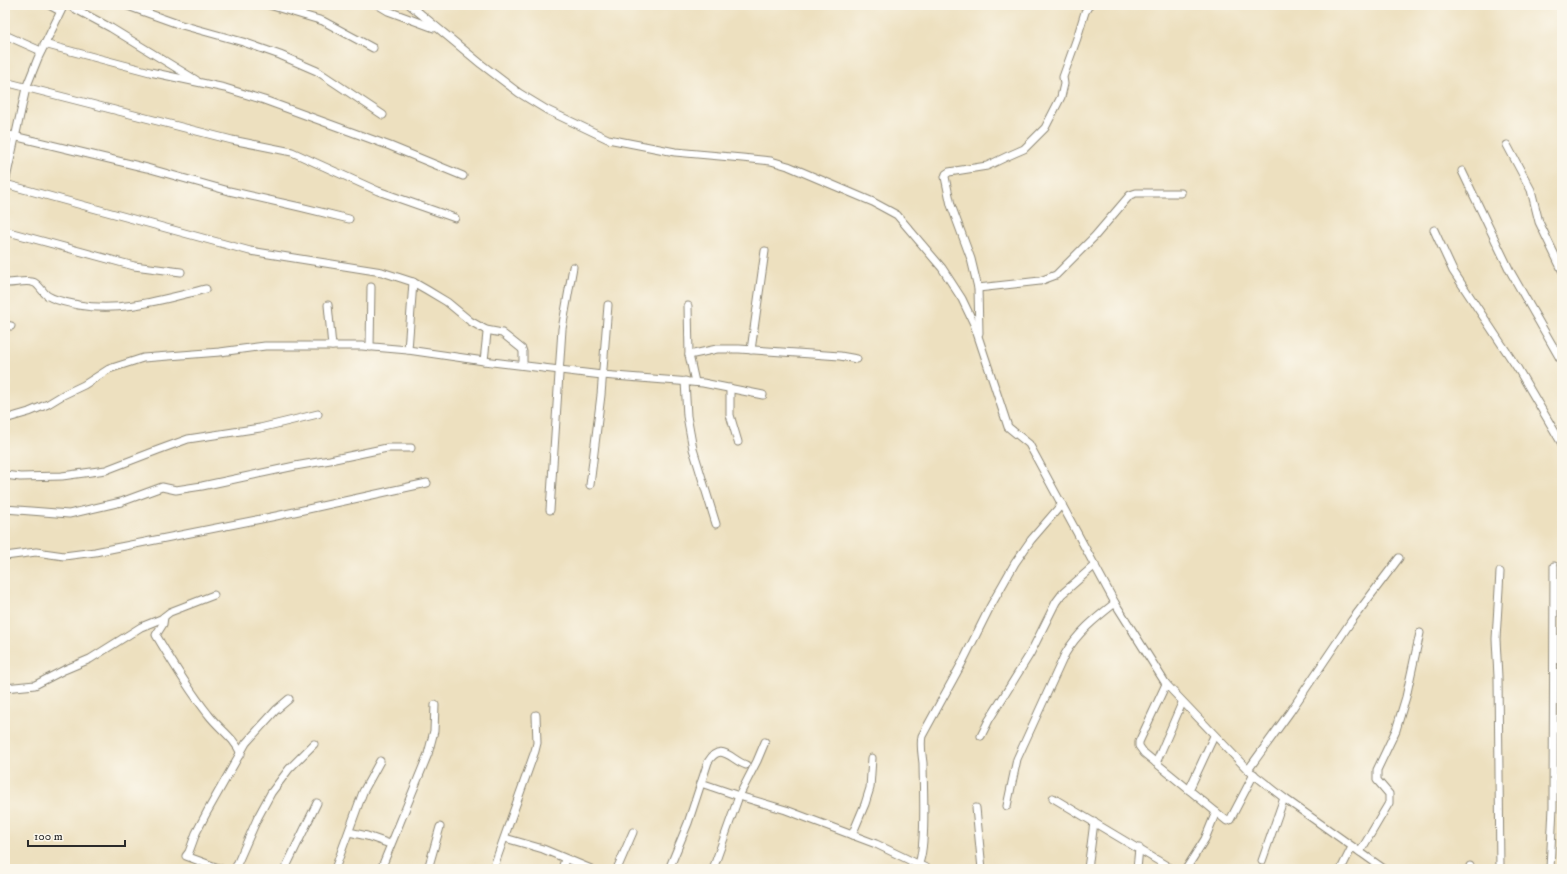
<svg xmlns="http://www.w3.org/2000/svg" width="1567" height="874" viewBox="0 0 1567 874" font-family="'IM FELL DW Pica',serif">
<rect width="100%" height="100%" fill="#fbf7ec"/>
<filter id="ink" filterUnits="userSpaceOnUse"><feTurbulence type="fractalNoise" baseFrequency=".025" numOctaves="2"/><feDisplacementMap in="SourceGraphic" scale="8" xChannelSelector="R" yChannelSelector="G"/><feConvolveMatrix kernelMatrix="1 2 1 2 8 2 1 2 1" color-interpolation-filters="sRGB"/></filter>
<filter id="wash" filterUnits="userSpaceOnUse"><feTurbulence type="fractalNoise" baseFrequency=".012" numOctaves="4" result="noise"/><feDisplacementMap in="SourceGraphic" scale="16" xChannelSelector="R" yChannelSelector="G"/><feGaussianBlur stdDeviation="0.9" result="paint"/><feColorMatrix in="noise" values="0 0 0 0 0 0 0 0 0 0 0 0 0 0 0 0 0 1.4 0 .05"/><feComposite in="paint" operator="in"/></filter>
<g filter="url(#wash)">
<rect width="100%" height="100%" fill="#ede0bf"/>
</g>
<g filter="url(#ink)">
<g fill="none" stroke-linecap="round" stroke-linejoin="round">
<g stroke="#8c8675" stroke-width="9">
<g id="minor">
<polyline points="49,5 60,11"/>
<polyline points="68,5 111,28 196,80"/>
<polyline points="125,5 178,24 243,42 280,55 317,71 383,115"/>
<polyline points="269,5 323,21 373,48"/>
<polyline points="378,5 388,11 434,28"/>
<polyline points="410,5 481,64 519,93 547,110 608,139 675,152 742,158 771,161 788,166 873,202 897,215 942,268 962,299 974,324 1008,427 1029,444 1115,603 1166,684 1248,770 1284,798 1384,869"/>
<polyline points="5,35 41,51"/>
<polyline points="44,44 150,72 225,88 264,100 390,146 463,176"/>
<polyline points="5,82 232,140 292,152 378,191 455,218"/>
<polyline points="5,134 147,168 229,191 300,207 349,219"/>
<polyline points="1507,145 1531,190 1539,222 1562,270"/>
<polyline points="1462,171 1510,271 1562,362"/>
<polyline points="5,183 26,88 38,58 64,5"/>
<polyline points="5,184 250,251 382,272 413,282 427,290 447,302 470,321 486,330 502,333 522,349 523,352 523,365"/>
<polyline points="1434,230 1453,271 1518,369 1562,444"/>
<polyline points="5,231 134,266 181,272"/>
<path d="M 5,283 C 14,284 27,279 35,283 C 40,286 43,293 48,296 C 56,301 69,303 78,305 C 122,313 164,299 206,289"/>
<polyline points="978,288 1040,281 1056,275 1095,236 1130,195 1136,193 1181,193"/>
<polyline points="328,305 332,346"/>
<polyline points="688,306 689,355 695,382"/>
<polyline points="5,325 11,326"/>
<polyline points="979,333 978,288 971,259 951,205 945,177 946,174 949,172 987,166 1008,156 1024,149 1045,128 1061,97 1064,84 1063,77 1077,38 1085,12 1089,5"/>
<polyline points="370,347 371,287"/>
<polyline points="408,350 413,282"/>
<polyline points="751,350 765,251"/>
<polyline points="689,355 717,349 739,349 840,356 857,359"/>
<polyline points="484,361 487,333 486,330"/>
<polyline points="685,381 687,416 693,449 716,524"/>
<polyline points="730,388 730,415 738,442"/>
<polyline points="5,419 29,412 48,404 63,395 84,385 109,369 143,358 220,352 265,346 362,346 408,350 484,361 602,375 703,383 763,395"/>
<polyline points="5,475 20,477 62,476 106,470 158,450 188,439 260,428 318,414"/>
<polyline points="590,485 601,395 608,305"/>
<polyline points="5,509 69,514 121,502 162,487 176,490 202,486 295,466 330,460 387,448 411,448"/>
<polyline points="550,510 562,329 573,267"/>
<polyline points="5,556 36,552 64,556 95,552 276,516 427,483"/>
<path d="M 164,617 L 163,624 L 156,635 C 172,662 189,690 208,714 C 219,729 234,737 241,754"/>
<polyline points="1166,684 1139,742 1139,746 1144,753 1227,821 1230,820 1254,774"/>
<polyline points="5,688 35,685 64,670 90,659 141,627 161,619 170,612 214,595"/>
<polyline points="981,736 989,720 1030,654 1056,602 1062,594 1095,565"/>
<polyline points="1156,763 1182,703"/>
<polyline points="1248,770 1290,712 1352,620 1399,558"/>
<polyline points="701,783 739,796 786,810 876,844 928,869"/>
<polyline points="1189,790 1214,736"/>
<polyline points="1053,798 1172,869"/>
<path d="M 1007,806 L 1017,759 L 1065,654 C 1078,632 1096,618 1115,603"/>
<polyline points="976,808 982,869"/>
<polyline points="349,832 367,836 390,844"/>
<polyline points="852,835 865,804 870,788 872,758"/>
<polyline points="505,838 543,849 591,869"/>
<polyline points="1360,852 1389,803 1389,794 1377,780 1377,770 1396,730 1406,697 1420,633"/>
<polyline points="1262,861 1284,798"/>
<polyline points="221,869 186,856 189,852 196,833 207,812 246,743 276,710 289,699"/>
<polyline points="235,869 258,817 271,793 289,769 314,744"/>
<polyline points="285,869 317,803"/>
<polyline points="335,869 363,792 380,761"/>
<polyline points="381,869 428,754 434,731 435,705"/>
<polyline points="428,869 440,827"/>
<polyline points="493,869 535,751 537,743 536,715"/>
<polyline points="562,869 565,859"/>
<polyline points="617,869 633,832"/>
<path d="M 669,869 L 688,823 L 708,762 C 721,741 731,760 746,765"/>
<polyline points="713,869 739,796 757,761 765,742"/>
<path d="M 913,869 C 915,868 917,867 918,865 C 927,850 923,783 923,763 C 922,754 920,745 922,736 L 962,663 L 990,607 L 1015,563 L 1031,540 L 1062,504"/>
<polyline points="1088,869 1094,822"/>
<polyline points="1137,869 1139,848"/>
<polyline points="1186,869 1205,839 1216,812"/>
<polyline points="1341,869 1352,847"/>
<polyline points="1469,869 1470,866"/>
<polyline points="1500,869 1498,677 1496,639 1500,572"/>
<polyline points="1550,869 1553,807 1554,566"/>
</g>
</g>
<use href="#minor" stroke="#fff" stroke-width="7"/>
</g>
</g>
<rect width="1567" height="874" fill="none" stroke="#fbf7ec" stroke-width="20"/>
<path d="M28 840v6h97v-6" fill="none" stroke="#2b2b2b" stroke-width="2"/>
<text x="34" y="840" font-size="12" fill="#2b2b2b" stroke="#fbf7ec" stroke-width="3" paint-order="stroke">100 m</text>
</svg>
